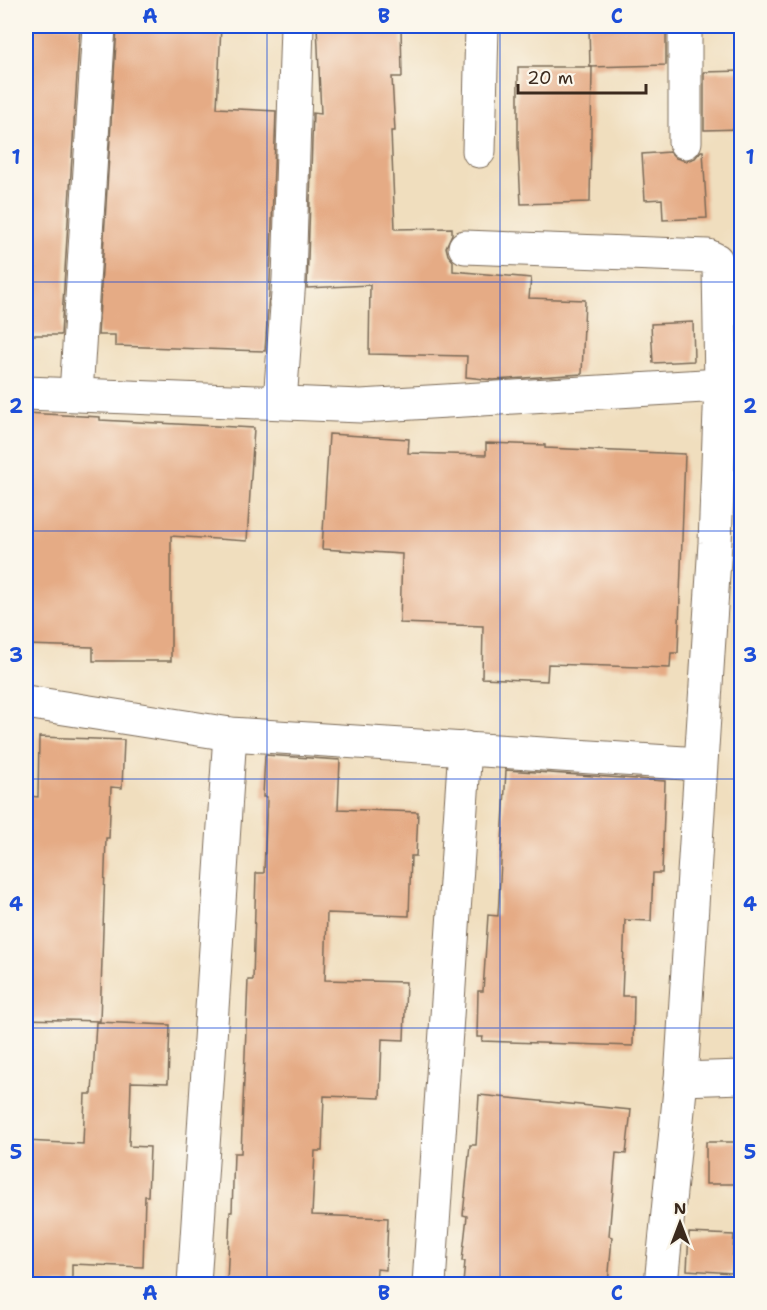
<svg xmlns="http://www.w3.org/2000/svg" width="767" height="1310" viewBox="0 0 767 1310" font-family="'Shantell Sans',sans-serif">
<rect width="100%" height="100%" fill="#fbf7ec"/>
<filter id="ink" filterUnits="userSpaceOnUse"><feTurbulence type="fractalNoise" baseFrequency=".0167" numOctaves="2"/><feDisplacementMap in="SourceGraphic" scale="12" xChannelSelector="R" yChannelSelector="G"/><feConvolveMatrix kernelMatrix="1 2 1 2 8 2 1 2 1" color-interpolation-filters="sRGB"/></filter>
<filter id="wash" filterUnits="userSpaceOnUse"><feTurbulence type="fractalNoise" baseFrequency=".008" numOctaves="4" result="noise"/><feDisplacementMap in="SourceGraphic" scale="24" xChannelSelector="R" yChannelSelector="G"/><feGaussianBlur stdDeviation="1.35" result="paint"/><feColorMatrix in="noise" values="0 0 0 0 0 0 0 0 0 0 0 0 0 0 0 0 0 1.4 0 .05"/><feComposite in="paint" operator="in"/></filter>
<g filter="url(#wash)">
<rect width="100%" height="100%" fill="#f0debe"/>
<g id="blocks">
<g fill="#e5ab85">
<polygon points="26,26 80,26 61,335 26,335"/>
<polygon points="117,26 221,26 217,108 276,111 270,278 265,351 115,346 115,335 98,335"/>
<polygon points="317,26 401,26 402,77 392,77 395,131 391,131 395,229 452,228 452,234 446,247 448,255 453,261 453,271 531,278 529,298 585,300 582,374 493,380 466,377 467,356 369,354 370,285 307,288 313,113 321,114"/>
<polygon points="589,26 666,26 666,65 590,67"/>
<polygon points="518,67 592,67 590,202 521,204 518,146"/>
<polygon points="741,71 741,129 704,130 704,72"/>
<polygon points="701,151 703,151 707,218 663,220 662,199 645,200 642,154 670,152 676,158 686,161 695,158"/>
<polygon points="693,322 694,361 653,363 651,324"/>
<polygon points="26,413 100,417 100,420 254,428 247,541 171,536 171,661 93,661 93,647 26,645"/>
<polygon points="329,434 409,439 408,453 486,455 486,443 545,445 545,448 685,454 678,653 671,653 670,668 548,664 547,681 482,678 483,626 400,623 402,554 322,549"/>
<polygon points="39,737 124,740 122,788 111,787 109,838 106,838 100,1021 26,1019 26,842 29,796 38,797"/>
<polygon points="265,755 340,760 338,809 418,812 416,856 411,856 409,916 327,913 325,980 406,982 404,1040 382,1039 380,1098 324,1096 322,1151 315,1151 312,1215 388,1218 386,1270 377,1269 376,1284 227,1284 230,1212 232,1212 234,1153 241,1153 248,980 253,980 256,873 264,873 267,797 263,797"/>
<polygon points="506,770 665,781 662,873 653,873 651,921 625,920 622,996 634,996 633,1046 482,1041 483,1037 477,1037 478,991 483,991 488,915 498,916"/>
<polygon points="96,1022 170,1025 168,1083 131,1082 129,1146 150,1147 148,1196 145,1196 143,1267 72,1264 72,1284 26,1284 26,1141 83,1144 85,1094 92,1094"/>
<polygon points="479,1095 631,1110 626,1154 616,1153 609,1236 612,1237 608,1284 463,1284 465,1261 462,1261 467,1216 463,1215 470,1145 476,1145"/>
<rect x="706" y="1142" width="35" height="42"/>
<polygon points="689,1233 734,1235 732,1273 687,1270"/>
</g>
</g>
</g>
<g filter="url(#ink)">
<use href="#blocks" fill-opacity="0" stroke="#7a6956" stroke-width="1.5"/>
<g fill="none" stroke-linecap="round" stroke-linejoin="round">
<g stroke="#7a6956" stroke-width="35">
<g id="minor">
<polyline points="685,142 685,26"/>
<polyline points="479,151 482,26"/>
<polyline points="465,247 708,256 716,260 719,267 721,385 715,543 681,1079 661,1284"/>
<polyline points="26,393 361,406 721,385 742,381"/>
<polyline points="76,394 99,26"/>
<polyline points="280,402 289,279 297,26"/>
<polyline points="26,702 230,734 700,764"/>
<polyline points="681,1079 742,1077"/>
<polyline points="194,1284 230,734"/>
<polyline points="429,1284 465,748"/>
</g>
</g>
<use href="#minor" stroke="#fff" stroke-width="33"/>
</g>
</g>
<path fill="none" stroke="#1d4ed8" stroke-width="1.5" stroke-opacity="0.55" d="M 267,26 L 267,1284M 500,26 L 500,1284M 26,282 L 742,282M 26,531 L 742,531M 26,779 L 742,779M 26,1028 L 742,1028"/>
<rect width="767" height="1310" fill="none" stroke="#fbf7ec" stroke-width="66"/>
<g transform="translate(680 1223)" stroke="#fbf7ec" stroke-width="4.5" paint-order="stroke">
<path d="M0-4.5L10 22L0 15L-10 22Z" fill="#3b2a1e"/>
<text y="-9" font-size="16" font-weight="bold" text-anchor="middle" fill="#3b2a1e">N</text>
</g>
<path d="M518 84v9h128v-9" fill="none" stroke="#3b2a1e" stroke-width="3"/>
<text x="527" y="84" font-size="18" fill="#3b2a1e" stroke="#fbf7ec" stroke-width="4.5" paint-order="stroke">20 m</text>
<rect x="33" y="33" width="701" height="1244" fill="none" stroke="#1d4ed8" stroke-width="2"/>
<g font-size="20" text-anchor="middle" font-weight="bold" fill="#1d4ed8">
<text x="150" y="23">A</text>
<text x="384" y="23">B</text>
<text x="617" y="23">C</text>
<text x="16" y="164">1</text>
<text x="750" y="164">1</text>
<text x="16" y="413">2</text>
<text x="750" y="413">2</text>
<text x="16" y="662">3</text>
<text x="750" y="662">3</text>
<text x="16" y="911">4</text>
<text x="750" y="911">4</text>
<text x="16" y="1159">5</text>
<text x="750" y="1159">5</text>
<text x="150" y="1300">A</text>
<text x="384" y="1300">B</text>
<text x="617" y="1300">C</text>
</g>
</svg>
